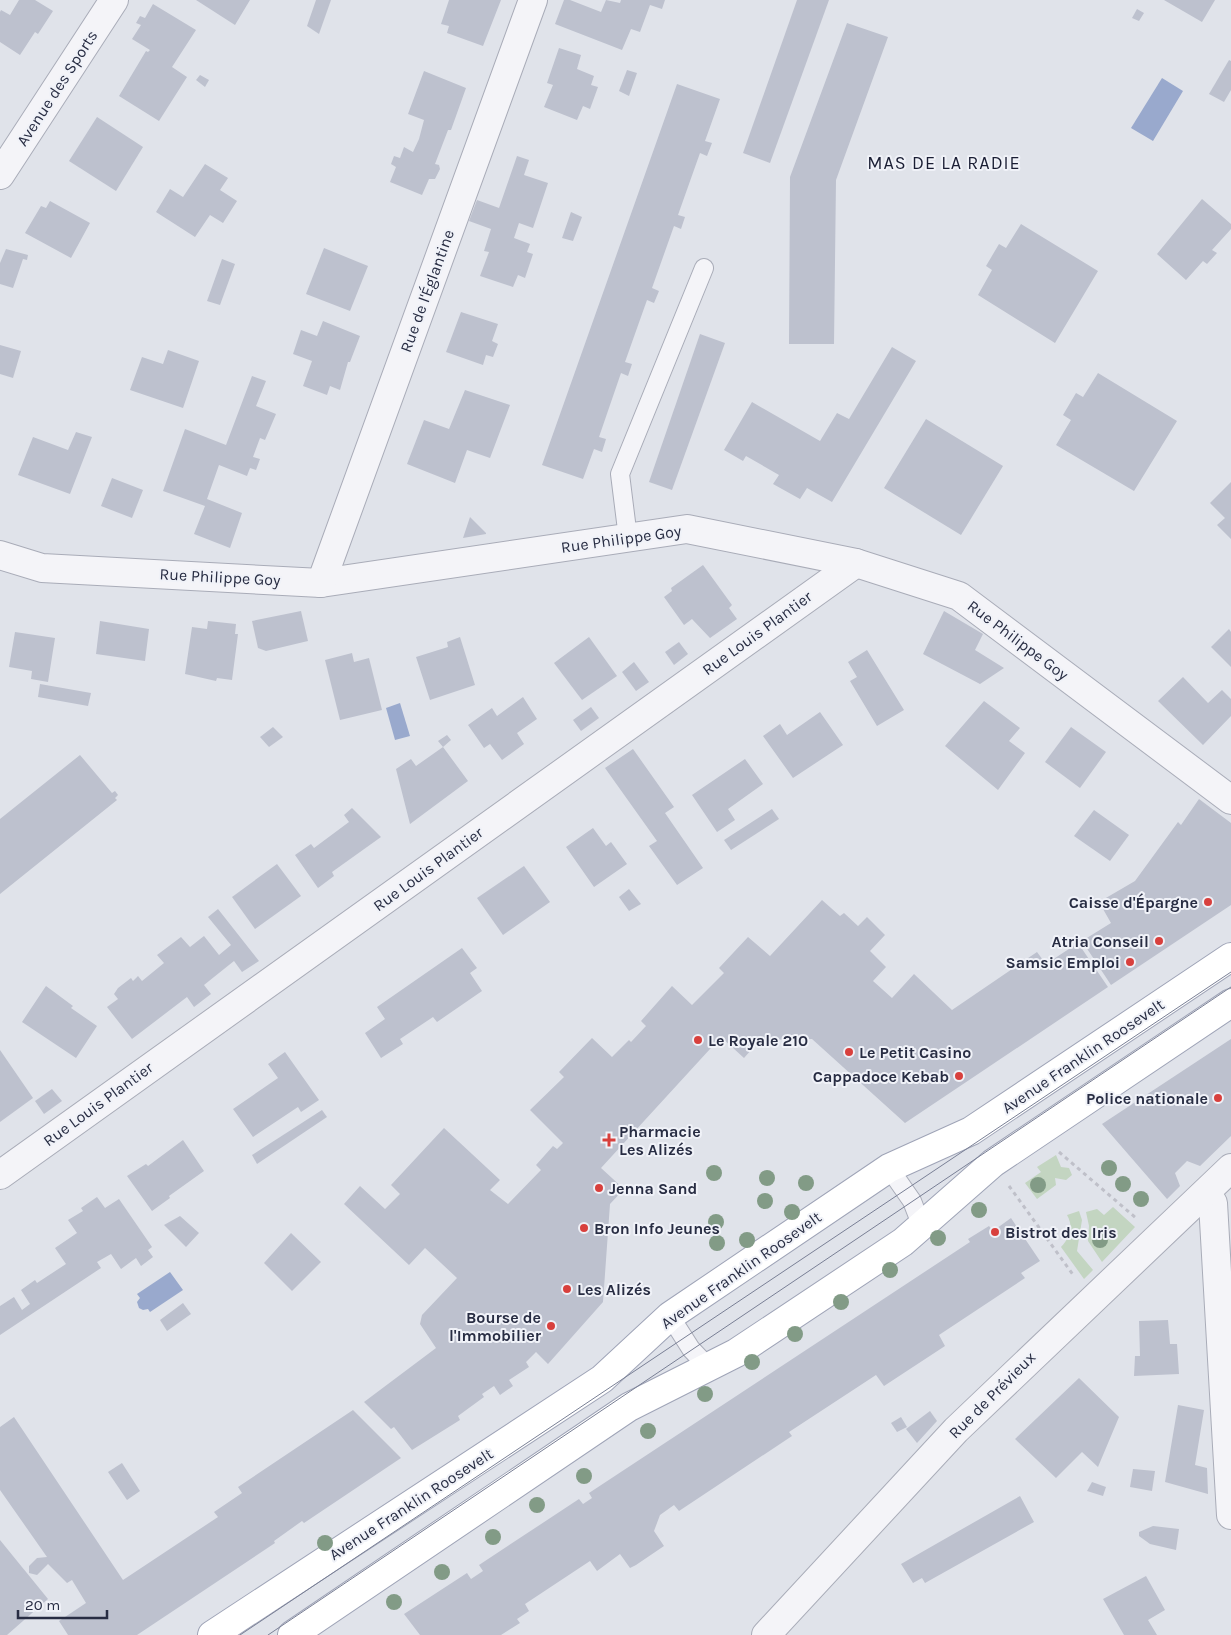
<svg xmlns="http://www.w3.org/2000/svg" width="1231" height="1635" viewBox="0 0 1231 1635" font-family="Karla,sans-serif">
<rect width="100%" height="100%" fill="#e0e3ea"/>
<g fill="#c3d5c1">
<polygon points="1056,1155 1061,1167 1069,1168 1072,1175 1066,1180 1055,1178 1056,1185 1037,1199 1025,1183 1041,1172 1037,1167"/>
<polygon points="1113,1207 1135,1227 1102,1262 1088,1241 1089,1226 1086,1212 1097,1209 1104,1215"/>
<path d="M 1079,1211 L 1082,1220 L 1077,1251 L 1093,1270 L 1084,1279 L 1061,1247 C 1070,1237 1074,1228 1067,1215 Z"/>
</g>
<g fill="#99a9cd">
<polygon points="1162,78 1183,91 1153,141 1131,128"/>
<polygon points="400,703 410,736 395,740 386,708"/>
<polygon points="170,1272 183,1290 150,1312 148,1309 143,1310 139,1308 137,1302 140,1298 137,1294"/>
</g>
<g fill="#bdc1ce">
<polygon points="19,0 35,0 53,11 38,34 35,32 20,55 0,42 0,12 1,10 10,15"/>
<polygon points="196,0 250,0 235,25"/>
<polygon points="316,0 331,0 319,34 307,26"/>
<polygon points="449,0 501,0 483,46 447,33 449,26 441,24"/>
<polygon points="564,0 570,0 601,12 606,0 620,3 621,0 665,0 662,9 650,5 640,32 631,29 622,50 555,24"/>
<polygon points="797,0 829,0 770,163 743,153"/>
<polygon points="1164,0 1215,0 1202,22"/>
<polygon points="153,4 196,30 172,67 187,77 159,121 119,96 146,51 148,52 150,50 132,39 141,25 136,23 140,16 145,18"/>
<polygon points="1137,9 1144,13 1139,21 1132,18"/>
<polygon points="847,23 888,37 836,180 834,344 789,344 790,177"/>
<polygon points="559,48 581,55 577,69 594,76 591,85 598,87 590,109 583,106 577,120 544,107 553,85 547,83"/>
<polygon points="1229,60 1231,61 1231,90 1224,102 1209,94"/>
<polygon points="627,70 637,73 629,96 619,91"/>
<polygon points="424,71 466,88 451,130 448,130 435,164 439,165 440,169 435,179 429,179 422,195 390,182 396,167 391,164 394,156 400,158 404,147 413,152 419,139 424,120 408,114"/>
<polygon points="200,75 209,80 205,87 196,80"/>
<polygon points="677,84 720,99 705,141 712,143 707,156 700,153 678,215 685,217 681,229 674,226 652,288 659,291 654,303 647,300 625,362 632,364 628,376 621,373 599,437 606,439 602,452 594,449 583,479 542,465"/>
<polygon points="97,117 143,147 116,191 69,161"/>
<polygon points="517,156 529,160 524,175 548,183 533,228 519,223 514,238 530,244 527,252 533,254 525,278 518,275 513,287 480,276 489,252 484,251 491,229 469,221 477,200 499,208"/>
<polygon points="205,164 228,178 220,190 237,201 223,223 210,215 195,237 156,212 170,189 183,197"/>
<polygon points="1202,199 1231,224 1231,229 1212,250 1217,253 1207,264 1203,261 1186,280 1157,254"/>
<polygon points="50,201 90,223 71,258 25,233 41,206 46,208"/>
<polygon points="571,212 582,217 573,241 562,238"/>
<polygon points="1021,224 1098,271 1055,343 978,295 992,270 986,266 999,244 1006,248"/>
<polygon points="324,248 368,266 350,311 306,294"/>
<polygon points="6,249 28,255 27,260 23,259 13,288 0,284 0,263"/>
<polygon points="222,259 235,264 220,305 207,301"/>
<polygon points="461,312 498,324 492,341 498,344 493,357 486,355 483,365 446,352"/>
<polygon points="323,321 360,336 350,362 348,362 340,390 330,386 327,395 303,386 312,361 293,354 301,330 317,336"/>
<polygon points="700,334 725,343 672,490 649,482"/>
<polygon points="0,345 21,351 13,378 0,374"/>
<polygon points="892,347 916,361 832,502 807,488 800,499 773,484 779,475 746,456 743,461 724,450 752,402 820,441 837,413 849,419"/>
<polygon points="168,350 199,361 183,408 130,390 142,357 163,364"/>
<polygon points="1098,373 1177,421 1134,491 1056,445 1071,420 1063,415 1076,393 1083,397"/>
<polygon points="252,376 266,381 256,406 276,414 265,440 260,438 253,457 260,459 256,470 250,468 247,476 219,465 207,499 242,513 230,548 194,534 205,506 163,491 185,429 226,445"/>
<polygon points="465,390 510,405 490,458 467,450 455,483 407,464 424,420 449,429"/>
<polygon points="926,419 1003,466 961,535 884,488"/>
<polygon points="76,432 92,437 70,494 18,475 33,437 68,450"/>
<polygon points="112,478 143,490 132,518 101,506"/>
<polygon points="1231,482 1231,539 1217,525 1225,518 1210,503"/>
<polygon points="470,517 486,533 486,534 463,538"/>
<polygon points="703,565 732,605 729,608 737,619 710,638 692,619 684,625 664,597 672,591 671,588"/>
<polygon points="301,611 308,641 266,651 258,648 252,621"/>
<polygon points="944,611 983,634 975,650 1004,668 980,684 923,654"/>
<polygon points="100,621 149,629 145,661 96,654"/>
<polygon points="208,621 236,624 235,634 238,634 232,680 217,678 216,681 185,674 192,627 207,629"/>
<polygon points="1229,629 1231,632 1231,667 1211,647"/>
<polygon points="15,632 55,638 48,682 31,679 32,671 9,667"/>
<polygon points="460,637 475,685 430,700 416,657 448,647 447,642"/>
<polygon points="589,637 617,676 582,700 554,663"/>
<polygon points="679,642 688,654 674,665 665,652"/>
<polygon points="867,650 904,710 877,726 850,681 857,677 848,662"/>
<polygon points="352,653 354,662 369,658 382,710 340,720 325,660"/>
<polygon points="634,662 649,682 636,691 622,672"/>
<polygon points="1183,677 1208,703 1222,690 1231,699 1231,716 1203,745 1158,701"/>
<polygon points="40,684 91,693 88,706 38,697"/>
<polygon points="523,697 537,719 517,733 524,744 502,760 490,744 484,748 468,725 492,708 497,716"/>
<polygon points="984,701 1020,728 1009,741 1025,753 998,790 945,746"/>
<polygon points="591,707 599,718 581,731 573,720"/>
<polygon points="820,712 843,745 793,778 763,736 780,724 787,735"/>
<polygon points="273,727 283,737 269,747 260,737"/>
<polygon points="1071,727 1106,752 1080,788 1045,762"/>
<polygon points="447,735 451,740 443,747 468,781 410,824 396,769 411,759 416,766 443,747 438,741"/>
<polygon points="633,749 674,807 665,813 703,868 677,885 649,846 657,841 605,768"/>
<polygon points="80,755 112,793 115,791 118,795 115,798 117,800 0,894 0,819"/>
<polygon points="745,759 763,784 728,809 735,820 717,832 692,795"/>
<polygon points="1199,799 1231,823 1231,905 1111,985 1082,941 1111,923 1099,902 1135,881 1178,822 1181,825"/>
<polygon points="352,808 381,837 332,872 334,876 318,888 295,855 311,844 314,848 349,822 344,815"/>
<polygon points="772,809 779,819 731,850 724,840"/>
<polygon points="1094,810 1129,835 1110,861 1074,836"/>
<polygon points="593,828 606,846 611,842 627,864 594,887 566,847"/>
<polygon points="277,864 301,896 255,929 232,897"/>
<polygon points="524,866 550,902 503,935 477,898"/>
<polygon points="629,889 641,904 629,911 619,897"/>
<polygon points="822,900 840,916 844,913 858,926 867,917 885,935 870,951 886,967 873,981 892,998 914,974 952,1010 1037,952 1046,964 1078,943 1108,987 905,1123 812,1039 760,1040 744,1058 721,1037 601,1168 624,1189 610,1204 603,1302 548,1364 536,1352 526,1362 529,1367 509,1380 513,1386 500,1395 494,1386 482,1394 484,1397 458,1416 460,1420 412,1450 394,1427 391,1429 364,1402 436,1348 420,1324 422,1315 457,1278 425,1248 409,1265 344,1204 360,1186 385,1209 400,1194 391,1185 444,1128 500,1180 490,1190 508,1204 541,1170 536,1165 553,1146 557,1149 563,1143 530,1110 564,1077 559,1072 592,1038 612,1057 629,1040 631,1042 646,1026 641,1021 672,986 692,1005 724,973 719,968 748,937 770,956"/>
<polygon points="218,909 259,961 242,972 234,961 204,985 211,994 194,1007 187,997 132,1039 107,1007 118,999 114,994 118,988 131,978 133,981 138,976 142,981 164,963 157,955 181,937 190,947 204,936 219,955 231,945 208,917"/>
<polygon points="462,948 477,968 470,973 482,991 437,1022 433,1017 400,1039 403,1044 381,1058 365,1033 385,1019 377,1007"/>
<polygon points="46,986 73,1006 71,1008 97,1026 76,1058 22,1022"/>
<polygon points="1231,1039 1231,1136 1200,1166 1187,1161 1175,1173 1180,1186 1167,1199 1102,1124"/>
<polygon points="0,1050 33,1098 0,1122"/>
<polygon points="285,1052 319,1100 301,1112 298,1107 253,1137 233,1109 278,1078 268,1064"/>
<polygon points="52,1089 62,1101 44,1114 35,1101"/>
<polygon points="322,1110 327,1117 257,1164 252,1155"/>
<polygon points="183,1140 204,1171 169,1196 170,1198 152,1211 127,1176 146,1164 148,1166"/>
<polygon points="97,1197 105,1208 119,1199 152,1247 148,1250 153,1257 141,1266 136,1258 121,1269 111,1254 97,1262 101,1268 0,1335 0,1306 14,1297 22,1310 30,1304 21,1290 35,1280 37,1283 66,1264 55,1248 77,1233 68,1220 83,1211 81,1208"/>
<polygon points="180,1216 199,1233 186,1247 164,1225"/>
<polygon points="1011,1218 1040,1261 1021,1273 1025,1278 939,1335 945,1346 884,1386 876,1375 789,1432 792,1436 679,1511 674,1505 660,1515 654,1531 664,1546 636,1565 630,1568 620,1554 597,1571 590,1561 525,1604 529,1611 517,1619 520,1623 501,1635 420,1635 404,1614 467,1573 471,1579 483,1571 479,1565 579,1499 583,1504 592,1498 589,1493 970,1242 968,1239 989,1226 993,1231"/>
<polygon points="291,1233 321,1262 292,1291 264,1263"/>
<polygon points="183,1303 191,1314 167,1331 160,1320"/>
<polygon points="1168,1320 1170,1344 1177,1344 1179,1374 1134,1376 1135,1356 1140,1356 1139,1321"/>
<polygon points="1079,1378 1119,1417 1098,1467 1082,1452 1056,1478 1015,1439"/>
<polygon points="1178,1405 1204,1410 1195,1465 1207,1468 1208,1494 1165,1482"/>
<polygon points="353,1410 401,1458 304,1523 302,1521 274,1541 275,1543 137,1635 68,1635 59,1621 86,1603 72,1580 67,1583 48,1564 37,1575 29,1573 29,1566 37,1558 47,1557 0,1490 0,1427 14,1417 123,1580 218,1517 214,1512 242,1493 238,1487"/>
<polygon points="930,1411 937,1421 917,1443 906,1429"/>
<polygon points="901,1417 907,1427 897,1432 891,1423"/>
<polygon points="122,1463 140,1491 127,1500 108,1472"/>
<polygon points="1133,1469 1155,1471 1152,1491 1130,1487"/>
<polygon points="1092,1482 1106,1487 1103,1496 1087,1491"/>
<polygon points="1020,1496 1034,1522 925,1583 922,1578 913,1583 901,1564"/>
<polygon points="1153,1526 1179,1529 1176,1550 1150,1544 1139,1536 1139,1532"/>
<polygon points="0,1540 48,1599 7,1635 0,1635"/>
<polygon points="1146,1576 1165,1610 1148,1620 1157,1635 1124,1635 1103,1599"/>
</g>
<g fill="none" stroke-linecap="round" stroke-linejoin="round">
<g stroke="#a9acb8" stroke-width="20">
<g id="service">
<polyline points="628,538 620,474 704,268"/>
<polyline points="889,1168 912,1201 922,1227"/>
<polyline points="670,1316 691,1349 709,1368"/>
</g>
</g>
<g stroke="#a9acb8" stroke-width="30">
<g id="minor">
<polyline points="0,175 114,0"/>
<polyline points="0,555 42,568 321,583 687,529 856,563 959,596 1231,800"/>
<polyline points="321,583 533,0"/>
<polyline points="0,1175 856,563"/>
<polyline points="1206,1193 1213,1203 1231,1515"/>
<polyline points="766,1635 956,1430 1231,1168"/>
</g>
</g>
<g stroke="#9fa4b7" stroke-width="30">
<g id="primary">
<polyline points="212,1635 602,1379 670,1316 889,1168 971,1131 1231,957"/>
<polyline points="292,1635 629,1407 736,1353 903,1242 993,1163 1231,1003"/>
</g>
</g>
<g stroke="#bfc0c9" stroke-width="3" stroke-dasharray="4 4" stroke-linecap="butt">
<polyline points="1059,1152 1136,1218"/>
<polyline points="1009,1186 1074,1276"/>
</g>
<use href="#service" stroke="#f4f4f8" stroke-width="18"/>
<use href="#minor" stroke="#f4f4f8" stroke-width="28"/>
<use href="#primary" stroke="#fff" stroke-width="28"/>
<g stroke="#797f95" stroke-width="1">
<polyline points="240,1635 1231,972"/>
<polyline points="268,1635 1231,987"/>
</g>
</g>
<g fill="#829b86">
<circle cx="1109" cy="1168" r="8"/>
<circle cx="714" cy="1173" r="8"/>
<circle cx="767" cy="1178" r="8"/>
<circle cx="806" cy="1183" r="8"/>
<circle cx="1123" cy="1184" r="8"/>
<circle cx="1038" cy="1185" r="8"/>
<circle cx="1141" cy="1199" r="8"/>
<circle cx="765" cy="1201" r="8"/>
<circle cx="979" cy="1210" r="8"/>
<circle cx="792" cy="1212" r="8"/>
<circle cx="716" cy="1222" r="8"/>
<circle cx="938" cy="1238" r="8"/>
<circle cx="747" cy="1240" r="8"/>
<circle cx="1100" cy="1240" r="8"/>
<circle cx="717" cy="1243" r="8"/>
<circle cx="890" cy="1270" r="8"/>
<circle cx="841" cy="1302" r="8"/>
<circle cx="795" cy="1334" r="8"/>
<circle cx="752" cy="1362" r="8"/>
<circle cx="705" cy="1394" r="8"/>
<circle cx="648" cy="1431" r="8"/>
<circle cx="584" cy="1476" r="8"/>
<circle cx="537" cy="1505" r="8"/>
<circle cx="493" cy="1537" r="8"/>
<circle cx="325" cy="1543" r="8"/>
<circle cx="442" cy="1572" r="8"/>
<circle cx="394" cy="1602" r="8"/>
</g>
<g fill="#d8403d" stroke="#f0f2f8" stroke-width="2">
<circle cx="1208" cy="902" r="5"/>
<circle cx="1159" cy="941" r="5"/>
<circle cx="1130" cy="962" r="5"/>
<circle cx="698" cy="1040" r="5"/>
<circle cx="849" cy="1052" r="5"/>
<circle cx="959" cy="1076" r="5"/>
<circle cx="1218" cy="1098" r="5"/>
<path d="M606.5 1132.5h5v5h5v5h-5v5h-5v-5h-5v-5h5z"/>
<circle cx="599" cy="1188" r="5"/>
<circle cx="584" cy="1228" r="5"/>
<circle cx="995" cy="1232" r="5"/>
<circle cx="567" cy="1289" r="5"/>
<circle cx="551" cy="1326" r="5"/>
</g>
<g text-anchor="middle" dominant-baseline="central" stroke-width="4" stroke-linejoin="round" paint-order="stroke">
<g font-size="16" fill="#282d43" stroke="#f0f2f8">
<text transform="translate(57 88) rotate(-57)">Avenue des Sports</text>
<text transform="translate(427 291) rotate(-70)">Rue de l'Églantine</text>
<text transform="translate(621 539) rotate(-8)">Rue Philippe Goy</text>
<text transform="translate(220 577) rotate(3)">Rue Philippe Goy</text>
<text transform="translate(757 633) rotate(-36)">Rue Louis Plantier</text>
<text transform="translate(1018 640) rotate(37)">Rue Philippe Goy</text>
<text transform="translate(428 869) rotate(-36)">Rue Louis Plantier</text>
<text transform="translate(1083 1056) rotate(-34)">Avenue Franklin Roosevelt</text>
<text transform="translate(98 1104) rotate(-36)">Rue Louis Plantier</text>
<text transform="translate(741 1270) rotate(-35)">Avenue Franklin Roosevelt</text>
<text transform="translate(992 1395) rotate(-45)">Rue de Prévieux</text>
<text transform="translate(411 1504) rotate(-33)">Avenue Franklin Roosevelt</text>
</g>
<g font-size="16" font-weight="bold" fill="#282d43" stroke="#f0f2f8" text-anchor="start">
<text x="1198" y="902" text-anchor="end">Caisse d'Épargne</text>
<text x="1149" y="941" text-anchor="end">Atria Conseil</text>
<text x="1120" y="962" text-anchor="end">Samsic Emploi</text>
<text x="708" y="1040">Le Royale 210</text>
<text x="859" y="1052">Le Petit Casino</text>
<text x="949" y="1076" text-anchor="end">Cappadoce Kebab</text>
<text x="1208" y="1098" text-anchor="end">Police nationale</text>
<text x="619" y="1131">Pharmacie<tspan x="619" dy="18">Les Alizés</tspan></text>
<text x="609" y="1188">Jenna Sand</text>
<text x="594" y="1228">Bron Info Jeunes</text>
<text x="1005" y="1232">Bistrot des Iris</text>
<text x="577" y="1289">Les Alizés</text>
<text x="541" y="1317" text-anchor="end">Bourse de<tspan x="541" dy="18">l'Immobilier</tspan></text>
</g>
<g font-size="18" letter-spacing="1" fill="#1a1e34" stroke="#f0f2f8">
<text x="944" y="163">MAS DE LA RADIE</text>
</g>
</g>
<path d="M18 1610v8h89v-8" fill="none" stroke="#282d43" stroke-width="2.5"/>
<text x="25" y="1610" font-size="15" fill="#282d43" stroke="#f0f2f8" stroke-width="4" paint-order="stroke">20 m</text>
</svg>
